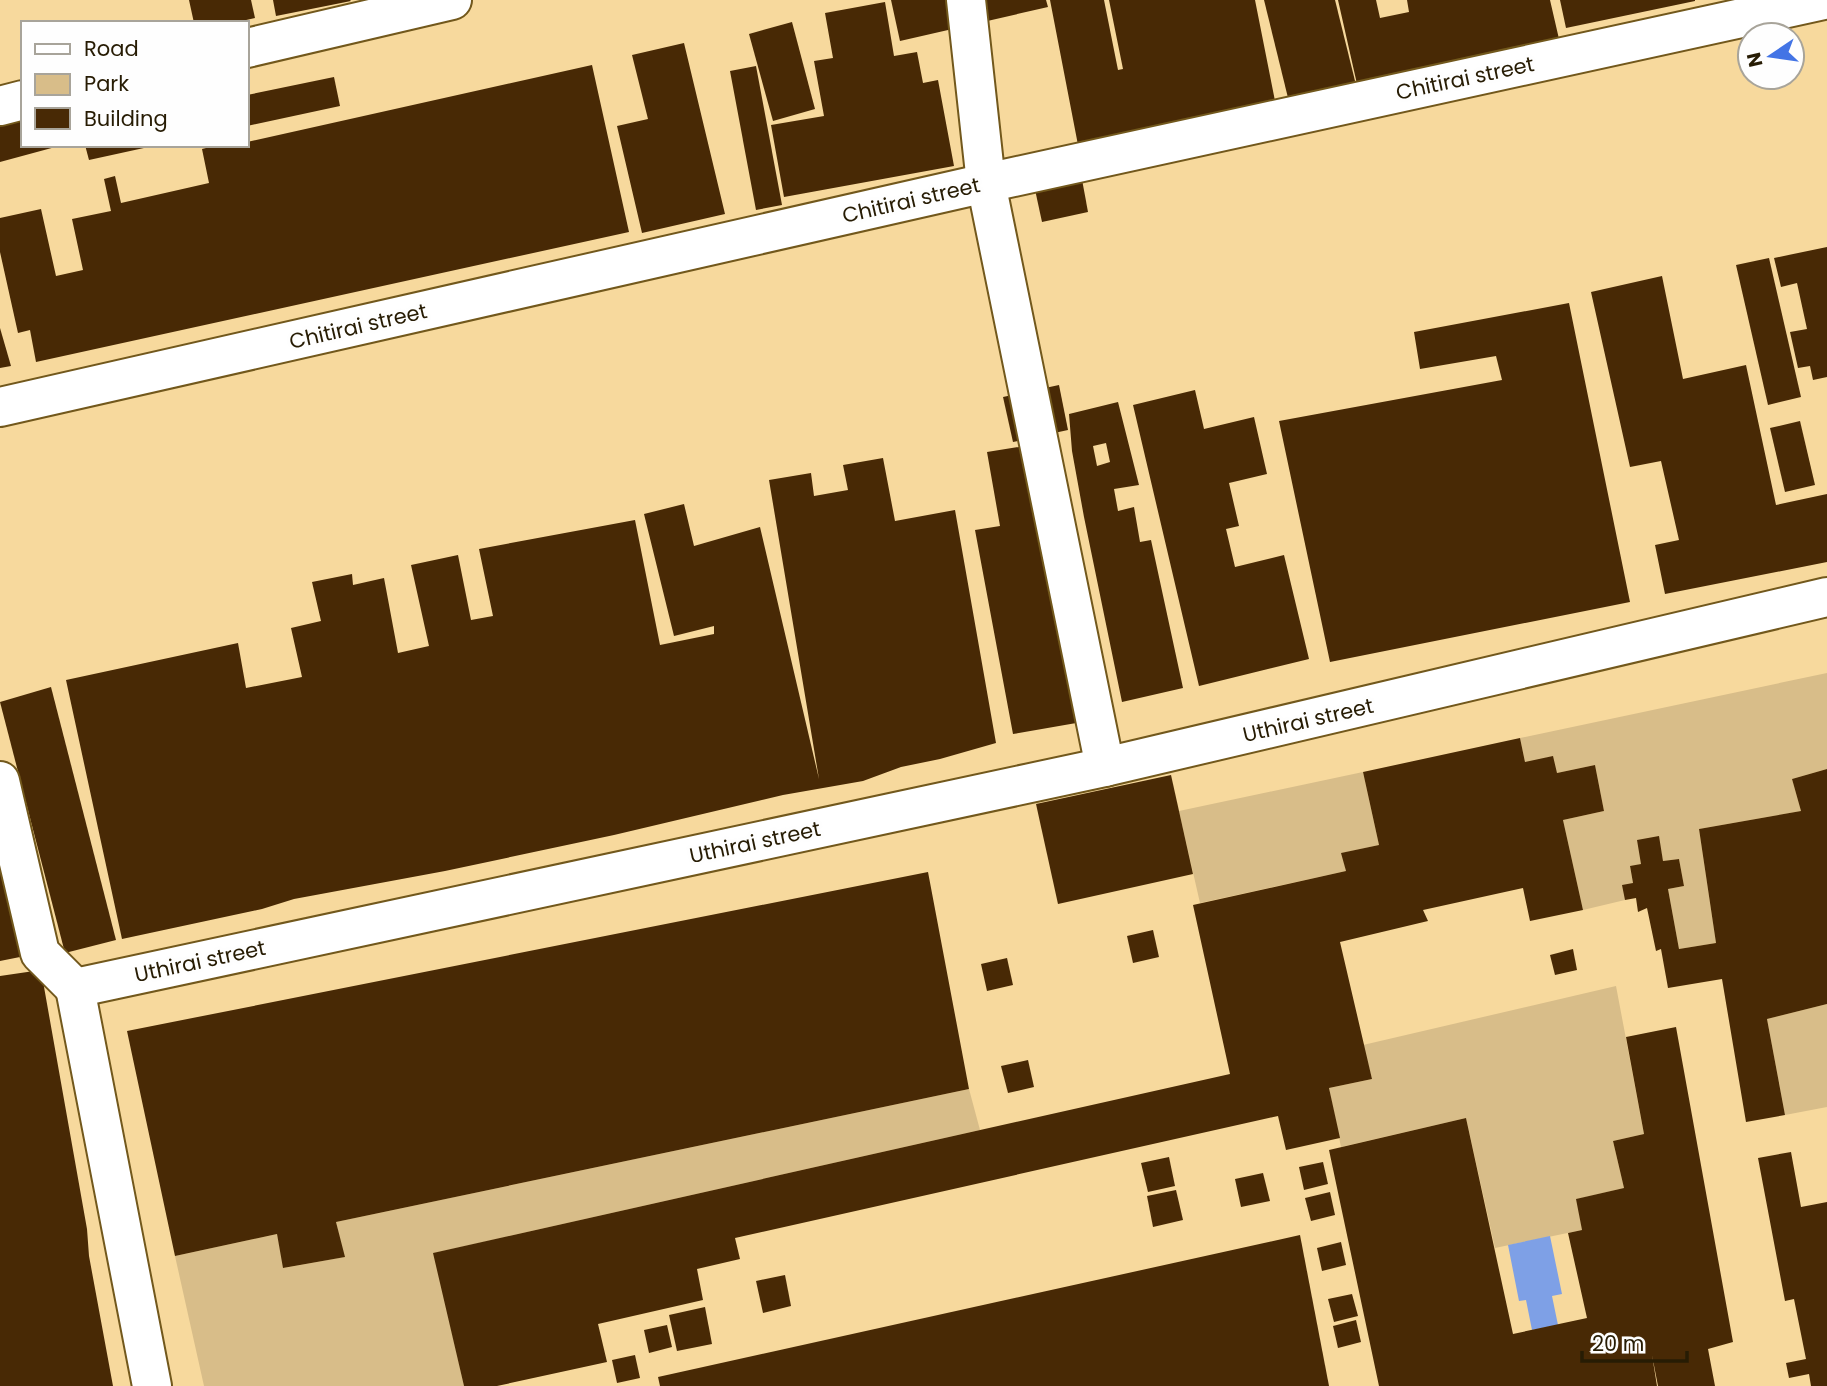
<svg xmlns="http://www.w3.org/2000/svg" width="1827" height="1386" viewBox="0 0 1827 1386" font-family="Poppins,sans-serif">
<rect width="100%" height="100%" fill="#f7d99d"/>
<g fill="#d8bd89">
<polygon points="1827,673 1827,769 1792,779 1801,811 1699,829 1716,943 1679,949 1668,889 1684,886 1679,859 1663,861 1658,837 1641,864 1630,867 1633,883 1625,900 1583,910 1563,820 1604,811 1595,765 1557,773 1525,762 1520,738"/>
<polygon points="1363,772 1379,845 1342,853 1346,871 1200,903 1179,811"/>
<polygon points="1616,986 1644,1134 1613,1141 1624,1188 1577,1199 1582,1230 1495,1248 1466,1118 1341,1147 1329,1088 1372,1079 1363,1045"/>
<polygon points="1827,1004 1827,1107 1785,1115 1767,1019"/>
<polygon points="969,1089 980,1130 434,1253 464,1386 204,1386 175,1256 277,1234 284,1268 344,1257 336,1222"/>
</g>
<polygon fill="#7ea0e6" points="1550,1236 1562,1294 1552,1296 1558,1325 1532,1330 1526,1300 1519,1301 1508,1245"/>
<g fill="#482905" fill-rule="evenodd">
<polygon points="189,0 251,0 255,18 233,23 194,23"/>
<polygon points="273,0 350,0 351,1 276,16"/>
<polygon points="891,0 1046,0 1048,7 900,41"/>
<polygon points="1050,0 1104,0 1118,70 1123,69 1109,0 1255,0 1276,106 1078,145"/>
<polygon points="1264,0 1335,0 1357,89 1290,106"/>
<polygon points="1338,0 1376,0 1380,18 1409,12 1407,0 1550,0 1559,39 1357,84"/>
<polygon points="1560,0 1695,0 1695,1 1566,28"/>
<polygon points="885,2 894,56 917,52 923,83 938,80 954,166 784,197 771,125 824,116 814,61 833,58 825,13"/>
<polygon points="792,22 815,109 773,121 749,34"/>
<polygon points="684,43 725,214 642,233 617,126 648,119 632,55"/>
<polygon points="592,65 629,232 36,362 30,330 18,333 0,252 0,218 41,209 56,276 83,270 72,219 111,211 104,179 115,176 121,203 209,183 202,149 218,145 247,145 247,142"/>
<polygon points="756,66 782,205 756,210 730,71"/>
<polygon points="334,77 340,106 247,126 247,95"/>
<polygon points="23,116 23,145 59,146 0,162 0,122"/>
<polygon points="85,145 153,145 153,146 89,160"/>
<polygon points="1081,174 1088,212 1042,222 1034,185"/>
<polygon points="1827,247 1827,377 1813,380 1810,366 1798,368 1790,332 1807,329 1797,283 1781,287 1774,258"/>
<polygon points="1769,258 1801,397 1768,405 1736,265"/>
<polygon points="1662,276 1683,379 1746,365 1776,505 1827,494 1827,562 1665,594 1655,545 1679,540 1661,461 1630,467 1591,292"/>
<polygon points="1569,303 1630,602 1330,662 1279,421 1502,380 1496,356 1420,369 1414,332"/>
<polygon points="0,328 11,366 0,368"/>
<polygon points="1059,385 1068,430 1013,442 1003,397"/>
<polygon points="1195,390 1204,429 1254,417 1267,474 1229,483 1239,526 1226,529 1235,567 1284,555 1309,659 1199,686 1133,405"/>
<path d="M 1118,402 L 1139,485 L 1114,489 L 1118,511 L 1134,507 L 1140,542 L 1151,540 L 1183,688 L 1122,702 L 1084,517 L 1072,451 L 1069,414 ZM 1106,443 L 1110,462 L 1097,466 L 1093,446 Z"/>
<polygon points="1800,421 1815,485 1785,492 1770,428"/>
<polygon points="1031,445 1082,722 1013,734 975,530 1000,526 987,452"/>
<polygon points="883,458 895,521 955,510 996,743 940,759 901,767 863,781 783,795 614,835 445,871 294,899 262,909 122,939 66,680 238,643 246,688 302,677 291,628 321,621 312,582 352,574 353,585 384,578 398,653 429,646 411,565 458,555 471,620 493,616 479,549 635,520 660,645 714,634 714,626 674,636 644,514 684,504 694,546 760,527 819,779 769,480 811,473 814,496 848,490 843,465"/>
<polygon points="51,687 116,940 65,953 0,702"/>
<polygon points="1520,738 1525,762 1553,756 1557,773 1595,765 1604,811 1563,820 1583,910 1530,921 1523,888 1423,910 1428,921 1340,942 1372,1079 1329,1088 1340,1138 1286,1150 1278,1116 735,1238 740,1259 697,1269 703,1300 598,1324 607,1362 497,1386 464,1386 433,1253 1230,1074 1193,905 1346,871 1341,853 1379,845 1363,772"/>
<polygon points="1827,769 1827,1004 1767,1019 1785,1115 1746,1122 1722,979 1668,988 1661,949 1656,951 1647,908 1638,912 1636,898 1625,900 1622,885 1633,883 1630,866 1641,864 1637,840 1659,836 1663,861 1679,859 1684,886 1668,889 1679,949 1716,943 1699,829 1801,811 1792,779"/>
<polygon points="1171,775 1193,874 1058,904 1036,804"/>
<polygon points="0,831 35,954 0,961"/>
<polygon points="928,872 969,1089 336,1222 345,1257 283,1268 277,1234 175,1256 127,1031"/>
<polygon points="1153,930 1159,957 1133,963 1127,936"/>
<polygon points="1573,949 1577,970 1555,975 1550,955"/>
<polygon points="1007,958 1013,985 987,991 981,964"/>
<polygon points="41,970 87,1229 89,1256 113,1386 0,1386 0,976"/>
<polygon points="1676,1027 1733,1342 1708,1349 1715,1386 1658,1386 1652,1355 1657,1386 1379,1386 1329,1150 1466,1118 1513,1334 1587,1318 1568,1233 1582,1230 1576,1199 1624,1188 1613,1141 1644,1134 1626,1037"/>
<polygon points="1028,1060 1034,1087 1008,1093 1001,1066"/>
<polygon points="1791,1152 1801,1207 1827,1202 1827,1386 1811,1386 1809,1374 1789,1378 1786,1363 1806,1359 1794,1299 1785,1301 1758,1158"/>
<polygon points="1169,1157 1175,1186 1148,1192 1141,1163"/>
<polygon points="1323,1162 1328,1184 1304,1190 1299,1167"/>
<polygon points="1263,1173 1270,1201 1241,1207 1235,1179"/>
<polygon points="1176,1190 1183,1220 1153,1227 1147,1196"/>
<polygon points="1330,1192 1335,1215 1311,1221 1305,1198"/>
<polygon points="1300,1235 1329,1386 660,1386 658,1377"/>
<polygon points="1341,1242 1346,1265 1322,1271 1317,1248"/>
<polygon points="785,1275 791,1306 763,1313 756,1281"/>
<polygon points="1352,1294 1358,1316 1334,1322 1328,1299"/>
<polygon points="705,1307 712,1344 677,1351 669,1315"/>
<polygon points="1356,1320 1361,1342 1338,1348 1333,1326"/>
<polygon points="667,1325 672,1347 649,1353 644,1330"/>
<polygon points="635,1355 640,1378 617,1383 612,1360"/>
</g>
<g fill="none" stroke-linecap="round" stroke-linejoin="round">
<g stroke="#72581c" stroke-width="42">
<g id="minor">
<polyline points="966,0 986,183 1105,767"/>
<polyline points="247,48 452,0"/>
<polyline points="0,106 23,100"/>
<polyline points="0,407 986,183 1824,0"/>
<polyline points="0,781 40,953 75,988"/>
<polyline points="75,988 1105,767 1827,597"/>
<polyline points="75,988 152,1386"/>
</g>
</g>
<use href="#minor" stroke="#fff" stroke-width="38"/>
</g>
<g text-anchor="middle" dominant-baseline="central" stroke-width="7" stroke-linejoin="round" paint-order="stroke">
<g font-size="21" fill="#271c04" stroke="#fefefe">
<text transform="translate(1465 78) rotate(-12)">Chitirai street</text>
<text transform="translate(911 200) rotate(-13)">Chitirai street</text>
<text transform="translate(358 326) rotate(-13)">Chitirai street</text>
<text transform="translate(1308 720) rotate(-13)">Uthirai street</text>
<text transform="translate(755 842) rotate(-12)">Uthirai street</text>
<text transform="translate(200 961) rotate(-12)">Uthirai street</text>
</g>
</g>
<rect x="21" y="21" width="228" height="126" fill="#fefefe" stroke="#a8a49a" stroke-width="2"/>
<rect x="35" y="44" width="35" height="10" fill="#ffffff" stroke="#a8a49a" stroke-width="2"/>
<text x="84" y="56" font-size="21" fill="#271c04">Road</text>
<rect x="35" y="74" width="35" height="21" fill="#d8bd89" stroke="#a8a49a" stroke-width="2"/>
<text x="84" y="91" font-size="21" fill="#271c04">Park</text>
<rect x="35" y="108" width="35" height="21" fill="#482905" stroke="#a8a49a" stroke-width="2"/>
<text x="84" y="126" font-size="21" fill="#271c04">Building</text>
<g transform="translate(1771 56) rotate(257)"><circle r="33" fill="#fefefe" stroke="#a8a49a" stroke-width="2"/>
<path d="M0-5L12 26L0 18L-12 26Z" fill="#4374e5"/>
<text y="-10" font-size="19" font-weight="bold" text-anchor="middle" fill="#271c04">N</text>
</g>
<path d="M1582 1351v10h105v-10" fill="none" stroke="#271c04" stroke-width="3.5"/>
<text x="1592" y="1351" font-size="21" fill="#271c04" stroke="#fefefe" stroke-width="5" paint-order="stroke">20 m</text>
</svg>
